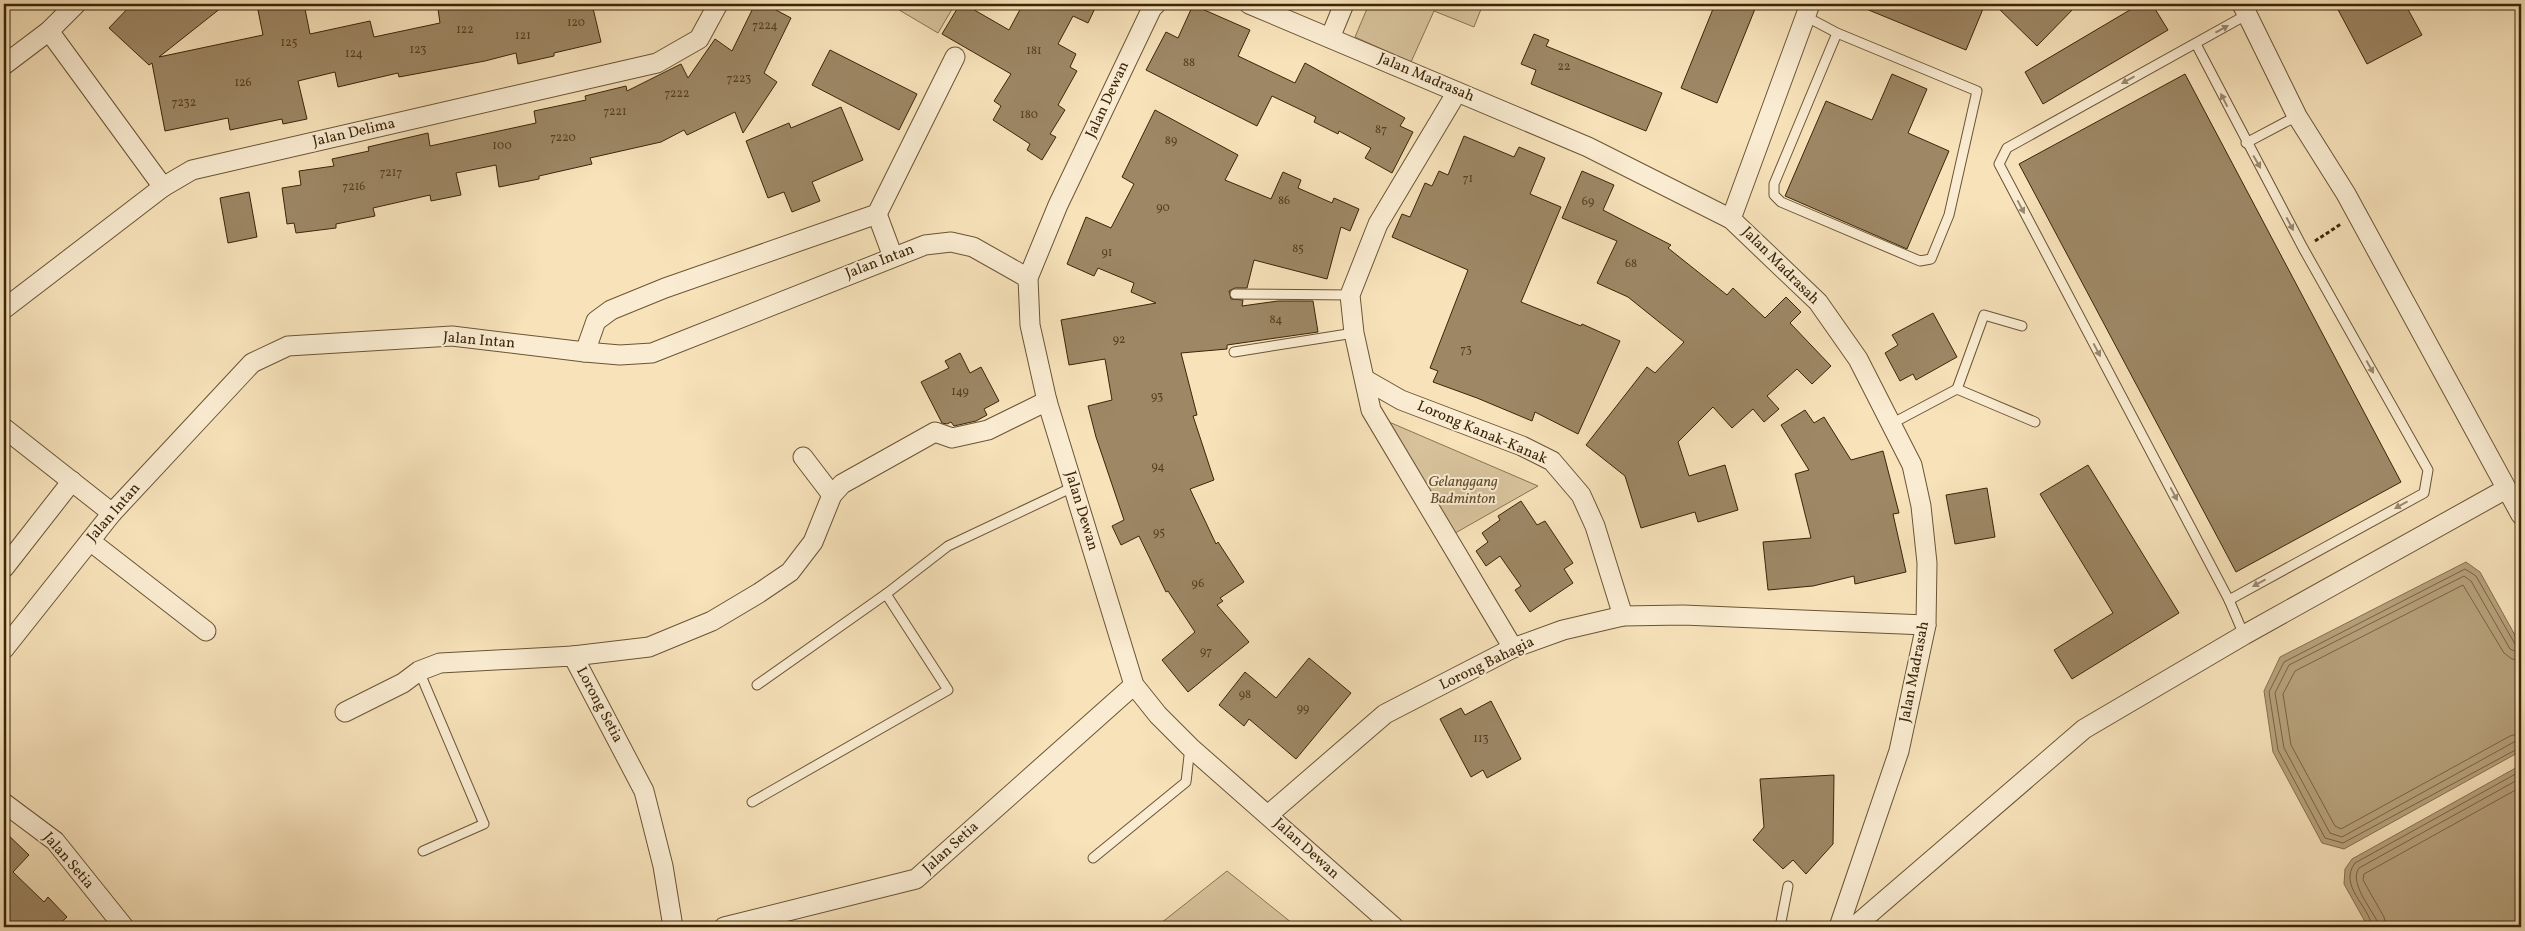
<svg xmlns="http://www.w3.org/2000/svg" width="2525" height="931" viewBox="0 0 2525 931" font-family="Vollkorn,serif">
<rect width="100%" height="100%" fill="#f7e2ba"/>
<filter id="stains"><feTurbulence type="fractalNoise" baseFrequency=".004" numOctaves="4"/><feColorMatrix values="0 0 0 0 .2 0 0 0 0 .09 0 0 0 0 .02 0 0 0 .5 -.17"/></filter>
<radialGradient id="worn" r=".72"><stop offset=".6" stop-color="#630" stop-opacity="0"/><stop offset="1" stop-color="#630" stop-opacity=".3"/></radialGradient>
<g fill="#d7c29c" stroke="#897452">
<polygon points="889,4 955,4 938,33"/>
<polygon points="1369,4 1483,4 1474,27 1434,11 1411,62 1355,37"/>
<polygon points="1382,419 1538,486 1450,536"/>
<polygon points="1227,871 1297,927 1156,927"/>
</g>
<g fill="#b7a27d" stroke="#85704e">
<polygon points="2466,562 2480,572 2521,646 2521,751 2344,849 2322,843 2273,752 2264,691 2280,657"/>
<polygon points="2521,765 2521,927 2368,927 2344,884 2345,869 2352,859"/>
</g>
<g fill="none" stroke-linecap="round" stroke-linejoin="round">
<g stroke="#796442" stroke-width="1">
<polyline points="2521,647 2515,644 2476,576 2465,569 2284,662 2269,692 2278,750 2325,838 2343,843 2521,747"/>
<polyline points="2521,654 2510,649 2471,581 2464,576 2289,665 2275,693 2284,748 2330,833 2342,837 2514,742 2521,741"/>
<polyline points="2521,661 2512,659 2504,653 2463,585 2295,671 2283,694 2291,745 2335,826 2341,829 2510,736 2521,733"/>
<path d="M 2372,927 C 2369,905 2338,886 2355,863 L 2521,771"/>
<path d="M 2378,927 L 2377,921 C 2370,907 2349,882 2359,868 L 2521,778"/>
<polyline points="2386,927 2384,917 2363,880 2364,874 2521,787"/>
</g>
</g>
<g fill="#9d8765" stroke="#3b2508">
<polygon points="132,4 226,4 159,57 263,35 258,10 286,4 304,4 310,34 370,21 374,37 440,23 438,9 466,4 592,4 601,42 554,53 554,56 518,64 516,53 485,61 399,77 398,73 338,87 335,72 298,81 307,119 283,124 282,119 230,130 228,118 165,131 152,63 149,65 109,28"/>
<polygon points="755,4 779,4 776,10 791,18 764,73 777,82 743,133 735,112 687,135 684,130 661,142 590,158 592,164 539,176 539,179 499,187 496,165 456,173 461,195 431,201 430,195 373,208 375,216 336,224 336,228 296,233 294,223 287,224 282,188 301,185 299,171 334,166 332,159 369,151 368,147 428,133 430,146 536,123 534,111 586,100 585,96 626,86 627,91 681,64 688,78 715,39 732,51"/>
<polygon points="960,4 964,4 1009,30 1023,4 1097,4 1088,23 1073,16 1058,44 1076,54 1070,67 1077,71 1058,105 1065,110 1050,134 1056,137 1042,160 1027,150 1030,144 993,120 1001,106 994,101 1011,74 942,34"/>
<polygon points="1715,4 1757,4 1717,103 1681,88"/>
<polygon points="1854,4 1985,4 1966,50"/>
<polygon points="1994,4 2078,4 2037,46"/>
<polygon points="2140,4 2152,4 2168,30 2043,104 2025,72"/>
<polygon points="2335,4 2405,4 2422,35 2367,64"/>
<polygon points="1193,5 1250,30 1238,56 1295,83 1305,63 1405,118 1400,126 1413,132 1392,173 1365,158 1371,148 1339,131 1338,134 1314,122 1316,117 1272,96 1257,126 1146,70 1166,32 1178,38"/>
<polygon points="1534,34 1549,40 1546,46 1662,93 1646,131 1531,84 1536,70 1521,64"/>
<polygon points="830,50 917,94 899,130 812,85"/>
<polygon points="1892,74 1927,89 1908,133 1949,151 1907,249 1785,196 1826,101 1872,120"/>
<polygon points="2185,74 2401,482 2236,572 2019,164"/>
<polygon points="841,107 863,160 812,182 820,201 792,212 784,192 768,198 746,141 789,123 791,128"/>
<polygon points="1155,110 1238,155 1225,180 1271,199 1283,172 1301,180 1298,188 1332,203 1334,198 1359,209 1350,231 1341,227 1327,279 1254,260 1247,288 1235,288 1229,291 1231,299 1243,300 1242,306 1278,301 1313,301 1318,332 1227,345 1227,349 1181,353 1197,415 1193,416 1214,480 1190,489 1216,544 1218,542 1244,582 1220,598 1223,601 1217,605 1249,642 1188,692 1162,660 1195,632 1168,591 1166,592 1139,536 1121,545 1112,526 1124,520 1096,437 1088,406 1112,400 1105,359 1069,365 1061,320 1156,303 1131,292 1134,283 1098,268 1094,276 1067,264 1086,217 1111,228 1134,184 1122,177"/>
<polygon points="1464,136 1514,157 1519,147 1545,158 1530,194 1561,207 1521,302 1581,326 1582,324 1620,341 1578,434 1535,412 1532,421 1477,398 1433,382 1438,371 1430,368 1468,270 1392,237 1402,214 1410,217 1425,183 1432,186 1439,171 1448,175"/>
<polygon points="1582,171 1614,185 1603,210 1671,245 1668,248 1727,295 1733,288 1765,318 1786,297 1801,312 1790,323 1831,366 1812,384 1797,369 1767,396 1779,409 1764,422 1753,409 1732,428 1713,407 1678,442 1689,476 1725,465 1738,510 1698,522 1695,512 1641,528 1625,476 1586,445 1647,367 1655,373 1684,342 1628,297 1597,283 1617,241 1562,218"/>
<polygon points="249,192 257,237 228,243 220,198"/>
<polygon points="1933,313 1957,357 1916,380 1913,374 1900,381 1885,353 1898,345 1892,335"/>
<polygon points="960,353 970,373 981,367 999,401 984,409 987,415 976,421 954,426 951,422 947,424 942,423 921,382 949,368 945,361"/>
<polygon points="1805,410 1814,423 1824,417 1851,460 1883,451 1899,513 1893,514 1906,572 1855,584 1854,576 1813,586 1768,590 1763,542 1811,538 1795,474 1809,470 1781,425"/>
<polygon points="2088,465 2179,613 2072,679 2054,650 2113,613 2040,494"/>
<polygon points="1987,488 1995,537 1955,544 1946,495"/>
<polygon points="1521,501 1537,525 1545,521 1573,563 1564,569 1573,583 1530,612 1515,590 1521,586 1500,556 1486,566 1476,551 1488,542 1482,533 1500,520 1498,516"/>
<polygon points="1309,658 1351,693 1296,759 1249,719 1244,726 1219,705 1245,672 1276,698"/>
<polygon points="1491,701 1521,759 1487,778 1483,770 1471,777 1440,719 1461,708 1465,715"/>
<polygon points="1834,775 1833,844 1806,874 1793,860 1783,869 1753,840 1764,827 1760,779"/>
<polygon points="4,831 29,855 13,872 44,902 48,897 67,917 56,927 4,927"/>
</g>
<g fill="none" stroke-linecap="round" stroke-linejoin="round">
<g stroke="#6a5434" stroke-width="11">
<g id="service">
<polyline points="1805,16 1837,33 1977,91 1949,215 1931,259 1920,261 1781,202 1774,195 1774,184 1837,33"/>
<polyline points="2196,44 2303,248 2428,470 2424,493 2229,600"/>
<polyline points="2246,143 2297,116"/>
<polyline points="1235,294 1350,295"/>
<polyline points="1234,352 1354,333"/>
<polyline points="1957,389 1984,315 2022,326"/>
<polyline points="1891,424 1957,389 2035,422"/>
<polyline points="2244,635 2229,600 1999,164 2007,148 2248,14"/>
<polyline points="419,671 484,824 423,851"/>
<polyline points="757,685 886,594"/>
<polyline points="752,802 948,690 886,594 948,546 1073,487"/>
<polyline points="1093,858 1186,782 1190,747"/>
<polyline points="1780,927 1788,886"/>
</g>
</g>
<g stroke="#6a5434" stroke-width="21">
<g id="minor">
<polyline points="1156,4 1152,8 1058,205 1028,278 1030,325 1047,401 1134,685 1158,715 1190,747 1394,927"/>
<polyline points="1249,4 1588,147 1731,219 1818,302 1858,359 1912,465 1921,506 1927,563 1926,625 1899,751 1839,927"/>
<polyline points="2242,4 2297,116 2346,194 2521,515"/>
<polyline points="49,31 163,187"/>
<polyline points="1330,38 1344,4"/>
<polyline points="4,65 49,31 76,4"/>
<polyline points="1457,92 1378,224 1350,295 1354,333 1371,410 1513,648"/>
<polyline points="877,214 893,257"/>
<polyline points="1731,219 1810,4"/>
<polyline points="4,309 163,187 192,170 657,63 699,39 718,4"/>
<polyline points="585,352 596,321 611,310 665,288 877,214 955,57"/>
<polyline points="1366,380 1401,400 1522,446 1552,461 1581,495 1595,526 1623,616"/>
<polyline points="4,428 112,513"/>
<polyline points="803,457 832,495 842,484 935,432 952,438 988,430 1047,401"/>
<polyline points="90,541 206,631"/>
<polyline points="4,568 72,481"/>
<polyline points="4,649 112,513 252,363 288,346 452,336 585,352 620,355 652,353 925,245 951,242 973,247 1028,278"/>
<polyline points="573,656 649,647 712,621 759,593 790,572 813,542 832,495"/>
<polyline points="345,712 403,683 419,671 440,663 573,656 644,791 663,866 673,927"/>
<polyline points="4,803 55,841 124,927"/>
<polyline points="1268,815 1385,714 1513,648 1563,630 1623,616 1683,615 1926,625"/>
<polyline points="724,927 916,879 1134,685"/>
<polyline points="1854,927 2084,729 2244,635 2506,489"/>
</g>
</g>
<polyline stroke="#3b2508" stroke-width="3" stroke-dasharray="4 2.5" stroke-linecap="butt" points="2315,241 2341,224"/>
<use href="#service" stroke="#faecd2" stroke-width="9"/>
<use href="#minor" stroke="#faecd2" stroke-width="19"/>
</g>
<defs><path id="oneway-solid" d="M-6-.8H1V-3.2L6.5 0L1 3.2V.8H-6Z" transform="scale(1.25)"/></defs>
<g fill="#9a886d">
<use href="#oneway-solid" transform="translate(2222 29) rotate(-29)"/>
<use href="#oneway-solid" transform="translate(2128 80) rotate(151)"/>
<use href="#oneway-solid" transform="translate(2224 100) rotate(-117)"/>
<use href="#oneway-solid" transform="translate(2257 162) rotate(60)"/>
<use href="#oneway-solid" transform="translate(2021 207) rotate(62)"/>
<use href="#oneway-solid" transform="translate(2290 224) rotate(62)"/>
<use href="#oneway-solid" transform="translate(2097 350) rotate(62)"/>
<use href="#oneway-solid" transform="translate(2370 367) rotate(61)"/>
<use href="#oneway-solid" transform="translate(2174 494) rotate(62)"/>
<use href="#oneway-solid" transform="translate(2401 505) rotate(151)"/>
<use href="#oneway-solid" transform="translate(2259 583) rotate(151)"/>
</g>
<g text-anchor="middle" dominant-baseline="central" stroke-width="4" stroke-linejoin="round" paint-order="stroke">
<g font-size="12" fill="#543e1f">
<text x="576" y="23">120</text>
<text x="765" y="26">7224</text>
<text x="465" y="30">122</text>
<text x="523" y="36">121</text>
<text x="289" y="43">125</text>
<text x="418" y="50">123</text>
<text x="1034" y="51">181</text>
<text x="354" y="54">124</text>
<text x="1189" y="63">88</text>
<text x="1564" y="67">22</text>
<text x="739" y="79">7223</text>
<text x="243" y="83">126</text>
<text x="677" y="94">7222</text>
<text x="184" y="103">7232</text>
<text x="615" y="112">7221</text>
<text x="1029" y="115">180</text>
<text x="1381" y="130">87</text>
<text x="563" y="138">7220</text>
<text x="1171" y="141">89</text>
<text x="502" y="146">100</text>
<text x="391" y="173">7217</text>
<text x="1468" y="179">71</text>
<text x="354" y="187">7216</text>
<text x="1284" y="201">86</text>
<text x="1588" y="202">69</text>
<text x="1163" y="208">90</text>
<text x="1298" y="249">85</text>
<text x="1107" y="253">91</text>
<text x="1631" y="264">68</text>
<text x="1276" y="320">84</text>
<text x="1119" y="340">92</text>
<text x="1466" y="350">73</text>
<text x="960" y="392">149</text>
<text x="1157" y="397">93</text>
<text x="1158" y="467">94</text>
<text x="1159" y="533">95</text>
<text x="1198" y="584">96</text>
<text x="1206" y="652">97</text>
<text x="1245" y="695">98</text>
<text x="1303" y="709">99</text>
<text x="1481" y="739">113</text>
</g>
<g font-size="15" fill="#3b2508" stroke="#faecd2">
<text transform="translate(1426 78) rotate(23)">Jalan Madrasah</text>
<text transform="translate(1108 100) rotate(-65)">Jalan Dewan</text>
<text transform="translate(354 133) rotate(-13)">Jalan Delima</text>
<text transform="translate(880 262) rotate(-21)">Jalan Intan</text>
<text transform="translate(1780 266) rotate(45)">Jalan Madrasah</text>
<text transform="translate(479 341) rotate(5)">Jalan Intan</text>
<text transform="translate(1482 433) rotate(23)">Lorong Kanak-Kanak</text>
<text transform="translate(1081 511) rotate(73)">Jalan Dewan</text>
<text transform="translate(114 513) rotate(-49)">Jalan Intan</text>
<text transform="translate(1487 664) rotate(-26)">Lorong Bahagia</text>
<text transform="translate(1915 672) rotate(-79)">Jalan Madrasah</text>
<text transform="translate(599 705) rotate(62)">Lorong Setia</text>
<text transform="translate(951 848) rotate(-42)">Jalan Setia</text>
<text transform="translate(1306 849) rotate(42)">Jalan Dewan</text>
<text transform="translate(68 861) rotate(49)">Jalan Setia</text>
</g>
<g font-size="15" font-style="italic" fill="#624c2d" stroke="#faecd2">
<text x="1463" y="482">Gelanggang<tspan x="1463" dy="17">Badminton</tspan></text>
</g>
</g>
<rect width="2525" height="931" fill="none" stroke="#f7e2ba" stroke-width="20"/>
<rect x="5" y="5" width="2515" height="921" fill="none" stroke="#3b2508" stroke-width="2.5"/>
<rect x="10" y="10" width="2505" height="911" fill="none" stroke="#3b2508"/>
<rect width="100%" height="100%" filter="url(#stains)"/>
<rect width="100%" height="100%" fill="url(#worn)"/>
</svg>
